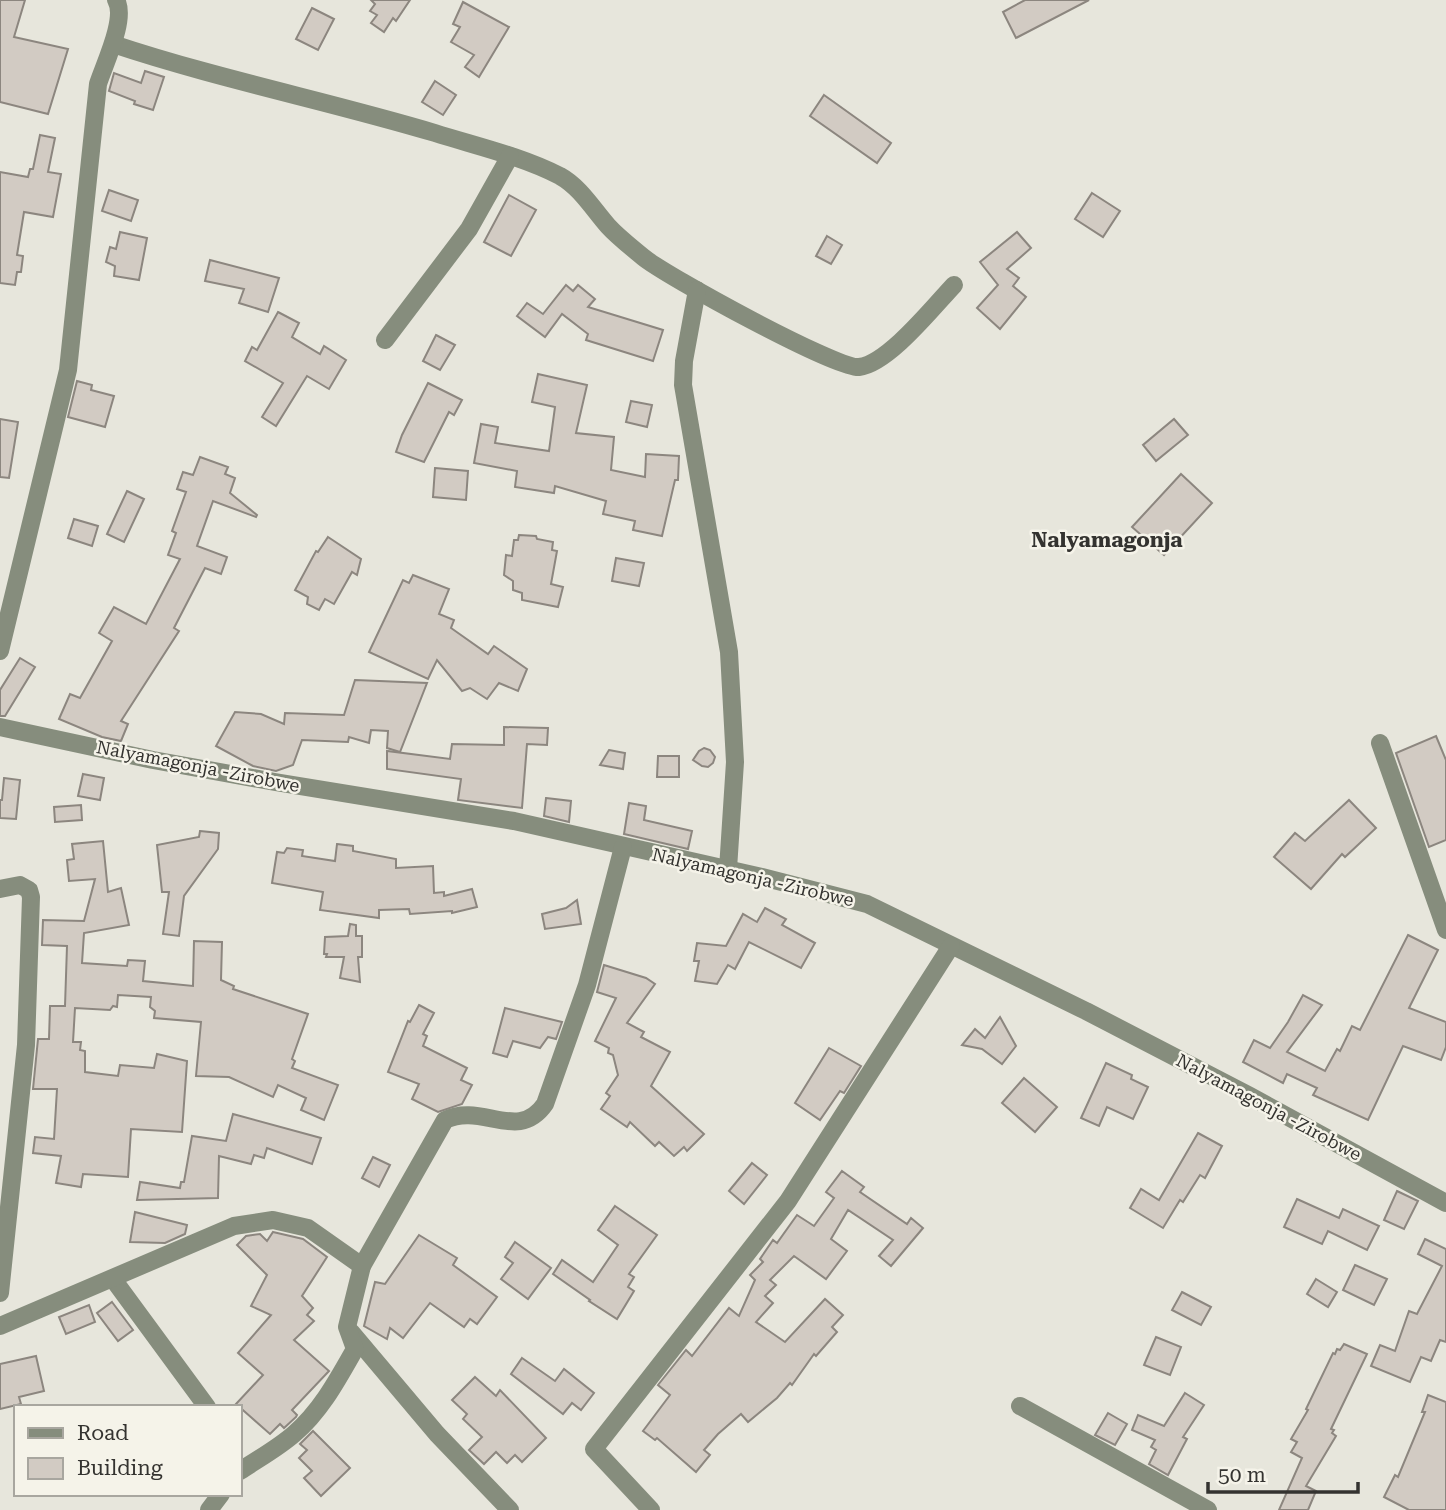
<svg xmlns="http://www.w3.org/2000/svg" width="1446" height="1510" viewBox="0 0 1446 1510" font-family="'Roboto Serif',serif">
<rect width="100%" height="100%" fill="#e7e6dc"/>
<g fill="#d2cbc3" stroke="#8c867f" stroke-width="2">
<polygon points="0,0 25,0 14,37 68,49 48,114 0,102"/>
<polygon points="371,0 410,0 396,21 393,18 384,32 371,23 377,15 370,11 375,4"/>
<polygon points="1025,0 1089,0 1016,38 1003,12"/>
<polygon points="463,2 509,27 479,77 465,67 474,55 451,42 460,27 453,24"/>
<polygon points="312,8 334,19 318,50 296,39"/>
<polygon points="145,71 164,77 153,110 134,104 135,101 109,91 114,73 141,83"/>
<polygon points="435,81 456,95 443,115 422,102"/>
<polygon points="824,95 891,143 877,163 810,116"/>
<polygon points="40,135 55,138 48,172 61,174 53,217 24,212 17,255 23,256 21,272 17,272 15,285 0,283 0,172 28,177 30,169 33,169"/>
<polygon points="109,190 138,200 131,221 102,211"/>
<polygon points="1092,193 1120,211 1103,237 1075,219"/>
<polygon points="509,195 536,210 511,256 484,242"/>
<polygon points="120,232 147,238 139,280 114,276 115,266 106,262 110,247 116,249"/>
<polygon points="1017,232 1031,248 1007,269 1019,278 1013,286 1026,297 1000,329 977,308 998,285 980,262"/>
<polygon points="827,236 842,245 831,264 816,256"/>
<polygon points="210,260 279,278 268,312 239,303 244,289 205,281"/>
<polygon points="566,285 573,291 578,285 595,299 588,307 663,330 653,361 586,340 588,334 562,314 545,337 517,316 527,303 543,314"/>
<polygon points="278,312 299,323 292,337 320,354 324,346 346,360 329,389 307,376 276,426 262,417 283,383 245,361 252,347 257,350"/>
<polygon points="436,335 455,345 440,370 423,361"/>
<polygon points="538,374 587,385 576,433 614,437 611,470 645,477 646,454 679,456 678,480 675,480 662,536 633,530 635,521 603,514 606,501 555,486 554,493 515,487 517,471 474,463 481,424 498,427 495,443 549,451 555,407 532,402"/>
<polygon points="77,381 92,385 91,390 114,396 105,427 68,417"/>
<polygon points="428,383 462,400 454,415 449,412 424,462 396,452 402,435"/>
<polygon points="631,401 652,405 647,427 626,422"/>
<polygon points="0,419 18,422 9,478 0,477"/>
<polygon points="1174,419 1188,435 1156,461 1143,445"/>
<polygon points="200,457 228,467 225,474 235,478 230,493 257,515 256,517 213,501 197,546 227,557 221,574 205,568 174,628 179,631 121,721 128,724 121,741 102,737 59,719 70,694 80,698 112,641 99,633 114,607 146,624 180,559 168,555 176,533 172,531 186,492 177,489 183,472 193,475"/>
<polygon points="435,468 468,471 466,500 433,497"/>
<polygon points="1181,474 1212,503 1164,555 1132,527"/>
<polygon points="127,491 144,499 124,542 107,534"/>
<polygon points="74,519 98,526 92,546 68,538"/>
<polygon points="519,535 536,536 537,539 553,542 552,550 557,551 551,584 563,587 558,607 522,600 522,593 513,590 513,581 504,575 506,555 512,556 514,540 518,540"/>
<polygon points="328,537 361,559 357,575 352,572 334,604 325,599 319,610 307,604 308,597 295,590 316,551 318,552"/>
<polygon points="616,558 644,563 639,586 612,581"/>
<polygon points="413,575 449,589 439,614 454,620 451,628 488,654 494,646 527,669 518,691 499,683 487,699 470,688 462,691 437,660 428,679 369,652 403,580 409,583"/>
<polygon points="20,658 35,667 5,716 0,716 0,690"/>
<polygon points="355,680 427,683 400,752 387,748 388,731 371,730 369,743 349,737 348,742 302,740 293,765 276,771 253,766 216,746 235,712 261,714 284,724 285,713 344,715"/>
<polygon points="504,727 548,728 547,745 527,744 522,808 458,800 461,779 387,769 387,751 450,759 452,744 504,745"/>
<polygon points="1436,736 1446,760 1446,840 1429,847 1396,753"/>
<polygon points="704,748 710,750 715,757 713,763 708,767 702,766 693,760 699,751"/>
<polygon points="609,750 625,753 623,769 600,765"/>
<polygon points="658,756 679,756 679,777 657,777"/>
<polygon points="83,774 104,778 100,800 78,796"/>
<polygon points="4,778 20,780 16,819 0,818 0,800 2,800"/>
<polygon points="546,798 571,801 569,822 544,816"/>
<polygon points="1349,800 1376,828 1345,857 1342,854 1311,889 1274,857 1295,833 1305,841"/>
<polygon points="629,803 646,806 644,820 692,831 688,849 624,834"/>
<polygon points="81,805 82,820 55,822 54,807"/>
<polygon points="200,831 219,833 218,849 184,896 179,936 163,934 169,892 162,892 157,845 199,837"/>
<polygon points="103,841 108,892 121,888 129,925 84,933 82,963 127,966 128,960 145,961 143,981 193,986 194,941 222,942 221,980 234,986 233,989 308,1014 292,1059 295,1061 292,1068 338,1085 324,1120 301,1110 306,1098 278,1085 273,1097 229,1077 196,1076 201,1022 154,1018 155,1011 150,1007 151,997 118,995 117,1007 113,1006 110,1010 75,1008 73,1042 81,1042 80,1050 85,1051 85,1072 118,1076 120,1065 154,1068 157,1054 187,1061 182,1132 131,1129 128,1177 83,1174 81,1187 56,1183 61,1156 33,1153 35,1137 54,1139 57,1089 33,1089 38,1039 49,1039 50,1006 65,1006 67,946 42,945 43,920 84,921 95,879 69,881 67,860 74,859 72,844"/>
<polygon points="337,844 353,846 353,851 396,859 396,868 433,866 434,893 444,892 444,896 472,889 477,907 452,913 452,911 410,914 409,909 379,910 379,918 320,910 323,892 272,883 277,852 284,853 287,848 303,850 302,856 335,861"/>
<polygon points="577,900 581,924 545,929 542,914 566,908"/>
<polygon points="765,908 786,919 782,925 815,943 801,968 749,942 735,969 728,965 717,984 695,981 699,961 694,961 697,943 726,946 743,914 757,922"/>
<polygon points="350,924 356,925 356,936 362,936 362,957 358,957 360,982 340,978 344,957 326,957 327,954 324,954 325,937 348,936"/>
<polygon points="1408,935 1438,950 1409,1008 1446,1022 1446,1047 1441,1060 1403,1046 1368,1120 1313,1095 1317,1088 1287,1074 1283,1083 1243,1062 1254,1040 1270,1048 1288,1022 1303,995 1322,1005 1287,1052 1325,1071 1337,1049 1340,1051 1352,1026 1360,1030"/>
<polygon points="604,965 646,978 655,984 627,1023 644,1032 641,1037 670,1052 651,1086 704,1134 687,1151 684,1147 674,1156 659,1142 655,1146 630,1122 627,1127 601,1109 610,1096 606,1093 618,1075 613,1055 608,1053 609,1048 595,1041 616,998 597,992"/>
<polygon points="419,1005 434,1013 423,1034 427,1036 423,1046 467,1068 461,1080 472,1085 462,1104 438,1112 412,1099 419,1084 388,1072 408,1021 410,1022"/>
<polygon points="505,1008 562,1022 556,1039 548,1037 540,1048 513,1041 507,1057 493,1053"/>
<polygon points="1000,1017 1016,1046 1002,1064 982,1049 962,1045 975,1029 985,1038"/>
<polygon points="829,1048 861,1066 844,1093 840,1091 820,1120 795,1103"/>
<polygon points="1106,1063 1132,1075 1131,1079 1148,1087 1133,1119 1107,1107 1099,1126 1081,1118"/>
<polygon points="1024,1078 1057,1107 1035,1132 1002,1103"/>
<polygon points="233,1114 321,1138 312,1164 267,1148 264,1158 254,1155 251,1164 219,1156 218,1198 137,1200 140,1182 180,1188 181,1182 184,1182 192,1136 226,1141"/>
<polygon points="1198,1133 1222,1146 1205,1178 1200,1175 1183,1202 1180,1200 1163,1228 1130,1208 1141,1189 1159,1200"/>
<polygon points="373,1157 390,1165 379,1187 362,1178"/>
<polygon points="752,1163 767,1175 744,1204 729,1191"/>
<polygon points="842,1171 864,1187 860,1192 907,1224 911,1218 923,1228 891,1266 879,1256 893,1240 848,1210 831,1239 847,1251 826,1279 794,1256 770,1280 776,1285 765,1296 773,1303 756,1322 785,1342 825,1299 843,1315 832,1327 837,1332 816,1356 814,1354 792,1385 790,1383 777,1398 748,1422 741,1414 718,1434 704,1450 710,1455 696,1472 657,1438 655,1440 643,1431 670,1395 658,1385 686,1350 692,1356 729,1308 739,1316 755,1280 750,1275 763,1262 760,1259 773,1240 777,1243 797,1215 814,1226 834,1198 826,1192"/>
<polygon points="1397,1191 1418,1201 1404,1229 1384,1220"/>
<polygon points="1297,1199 1339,1218 1343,1209 1379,1226 1367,1250 1328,1231 1322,1244 1284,1227"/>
<polygon points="615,1206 657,1235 629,1274 634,1277 628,1287 634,1291 617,1319 589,1301 590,1300 553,1274 562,1260 593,1282 618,1245 598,1230"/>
<polygon points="135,1212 187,1225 185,1234 165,1243 130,1242"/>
<polygon points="273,1232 303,1239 327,1257 302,1296 313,1308 307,1315 314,1321 294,1340 329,1371 292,1410 297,1415 296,1417 284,1428 280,1424 270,1434 236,1404 263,1375 238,1353 271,1315 251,1306 267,1275 237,1245 246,1236 260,1234 267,1241"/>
<polygon points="419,1235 457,1258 453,1265 497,1297 477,1324 470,1319 464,1327 430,1303 403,1338 390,1328 387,1339 364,1326 375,1282 385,1284"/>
<polygon points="1425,1239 1446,1249 1446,1342 1440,1340 1431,1361 1421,1357 1410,1382 1371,1366 1380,1345 1395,1351 1409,1311 1417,1314 1442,1266 1418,1254"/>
<polygon points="515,1242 551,1268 528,1299 501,1279 513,1263 505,1257"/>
<polygon points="1355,1265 1387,1279 1374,1305 1343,1290"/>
<polygon points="1316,1279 1337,1292 1328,1307 1307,1294"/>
<polygon points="1182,1292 1211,1307 1201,1325 1172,1310"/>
<polygon points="112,1302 133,1330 118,1341 97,1313"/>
<polygon points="89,1305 95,1322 66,1334 59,1317"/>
<polygon points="1156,1337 1181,1347 1170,1375 1144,1365"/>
<polygon points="1344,1344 1367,1354 1331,1429 1334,1430 1332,1433 1336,1436 1306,1486 1316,1491 1308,1510 1279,1510 1302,1458 1291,1452 1297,1442 1291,1439 1308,1410 1306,1409 1333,1353 1335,1354 1337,1349 1340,1350"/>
<polygon points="36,1356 44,1391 19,1397 21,1404 0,1409 0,1364"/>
<polygon points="522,1358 555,1381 564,1369 594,1393 581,1410 572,1403 563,1414 511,1374"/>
<polygon points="475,1377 496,1396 500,1390 546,1438 522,1462 515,1455 507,1463 496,1452 484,1464 469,1450 482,1437 463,1419 467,1414 452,1400"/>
<polygon points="1185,1393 1204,1405 1183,1437 1187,1439 1168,1475 1149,1464 1156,1450 1151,1447 1155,1440 1132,1430 1138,1415 1164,1426"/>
<polygon points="1428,1395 1446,1402 1446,1510 1409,1510 1384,1497 1395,1475 1398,1477 1425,1412 1422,1412"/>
<polygon points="1108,1413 1127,1424 1115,1445 1095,1435"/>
<polygon points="313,1431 350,1468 321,1496 304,1478 312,1471 299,1458 307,1450 300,1444"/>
</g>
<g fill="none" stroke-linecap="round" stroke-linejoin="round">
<g stroke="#868d7d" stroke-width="18">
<path d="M 113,44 C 218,79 328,101 435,133 C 476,146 521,156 560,176 C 580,187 593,209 608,226 C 618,237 631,247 643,257 C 666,276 838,370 859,367 C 888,364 934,306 954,285"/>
<polyline points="697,290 684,361 683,385 729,652 735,762 728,869"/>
<polyline points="385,340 469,229 510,156"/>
<path d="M 0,651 L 68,370 L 98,84 C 104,65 127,18 116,0"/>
<polyline points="0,727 153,760 275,782 514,821 762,877 867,904 1086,1011 1250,1096 1446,1203"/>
<polyline points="1380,743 1446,930"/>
<polyline points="0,889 20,885 29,890 31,897 26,1045 0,1293"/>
<polyline points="113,1279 207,1407"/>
<polyline points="0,1326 234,1226 273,1220 308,1228 362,1266"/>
<polyline points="351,1332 437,1434 510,1510"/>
<polyline points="1020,1406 1208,1510"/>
<path d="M 240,1471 C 258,1459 278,1448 294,1434 C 321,1411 338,1379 355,1349 L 347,1327 L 362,1266 L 445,1120 C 482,1102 518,1143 545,1104 L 587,985 L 623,847"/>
<polyline points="209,1510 221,1494"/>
<polyline points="651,1510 594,1449 788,1201 951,946"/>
</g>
</g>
<g text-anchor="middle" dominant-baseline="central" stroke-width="5" stroke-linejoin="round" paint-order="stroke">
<g font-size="18" fill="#343330" stroke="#f5f3e9">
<text transform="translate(198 766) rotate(11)">Nalyamagonja -Zirobwe</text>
<text transform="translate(753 877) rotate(13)">Nalyamagonja -Zirobwe</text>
<text transform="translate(1269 1107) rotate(28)">Nalyamagonja -Zirobwe</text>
</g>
<g font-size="21" font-weight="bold" fill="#343330" stroke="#f5f3e9">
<text x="1107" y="540">Nalyamagonja</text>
</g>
</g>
<rect x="14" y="1405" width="228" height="91" fill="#f5f3e9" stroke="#a8a69f" stroke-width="2"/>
<rect x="28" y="1428" width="35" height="10" fill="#868d7d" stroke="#a8a69f" stroke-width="2"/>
<text x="77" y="1440" font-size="21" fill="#343330">Road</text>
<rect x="28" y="1458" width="35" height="21" fill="#d2cbc3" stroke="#a8a69f" stroke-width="2"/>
<text x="77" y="1475" font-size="21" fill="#343330">Building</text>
<path d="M1208 1482v10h150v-10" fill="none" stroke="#343330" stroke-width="3.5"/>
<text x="1218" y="1482" font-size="21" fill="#343330" stroke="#f5f3e9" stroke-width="5" paint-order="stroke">50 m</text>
</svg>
